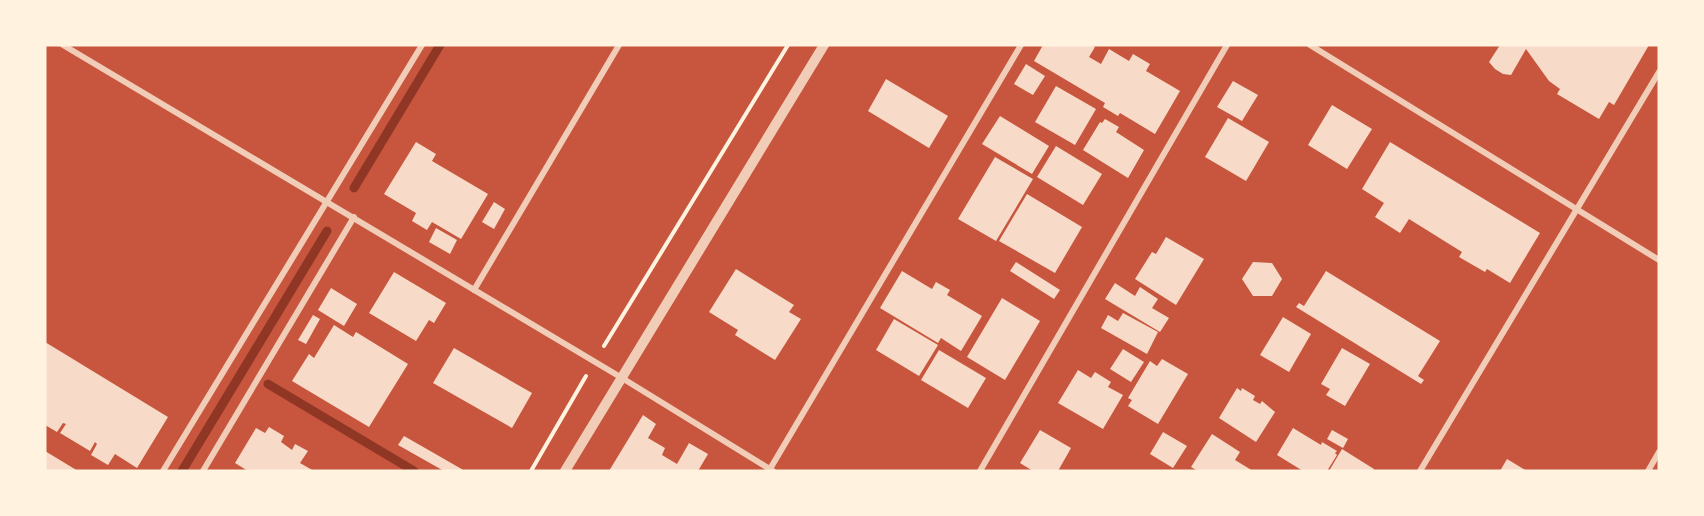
<svg xmlns="http://www.w3.org/2000/svg" width="1704" height="516" viewBox="0 0 1704 516" font-family="Manrope,sans-serif">
<rect width="100%" height="100%" fill="#c8553d"/>
<g fill="none" stroke-linecap="round" stroke-linejoin="round">
<g stroke="#8f3625" stroke-width="9">
<polyline points="354,188 440,45"/>
<polyline points="268,384 414,471"/>
<polyline points="182,471 327,231"/>
</g>
</g>
<g fill="#f7dbc8">
<polygon points="1043,45 1091,45 1095,47 1089,57 1101,64 1109,49 1129,61 1133,54 1150,64 1146,71 1180,91 1155,134 1120,113 1118,116 1103,107 1105,103 1034,61"/>
<polygon points="1500,45 1649,45 1614,105 1609,102 1599,119 1557,94 1560,89 1549,81 1526,49 1511,75 1503,74 1495,69 1489,62"/>
<polygon points="1026,64 1045,76 1033,95 1014,84"/>
<polygon points="886,79 948,116 929,148 868,111"/>
<polygon points="1233,81 1258,95 1242,121 1217,107"/>
<polygon points="1056,86 1096,109 1075,145 1035,122"/>
<polygon points="1332,105 1372,129 1347,169 1308,145"/>
<polygon points="1000,116 1049,146 1032,174 982,144"/>
<polygon points="1228,118 1269,142 1246,181 1205,157"/>
<polygon points="1105,119 1119,127 1116,132 1144,150 1128,178 1083,150 1100,122 1102,123"/>
<polygon points="416,142 436,154 432,161 488,194 461,239 432,222 427,230 412,221 416,213 384,194"/>
<polygon points="1390,142 1540,233 1510,283 1487,269 1485,272 1459,257 1462,252 1409,219 1400,233 1375,217 1384,203 1362,189"/>
<polygon points="1056,146 1102,174 1083,205 1037,177"/>
<polygon points="995,157 1033,179 996,241 958,219"/>
<polygon points="1027,194 1082,227 1055,273 999,241"/>
<polygon points="494,202 505,209 494,229 482,222"/>
<polygon points="436,228 457,240 450,254 429,242"/>
<polygon points="1166,237 1204,259 1176,305 1135,279 1152,252 1156,254"/>
<polygon points="1016,262 1060,290 1054,299 1010,271"/>
<polygon points="1253,262 1272,263 1282,279 1272,296 1253,296 1242,279"/>
<polygon points="736,269 794,305 789,312 801,319 775,360 735,335 738,330 709,312"/>
<polygon points="902,271 932,289 936,282 950,290 947,295 982,316 961,351 941,338 938,343 880,308"/>
<polygon points="1326,271 1440,341 1418,376 1424,380 1421,384 1296,307 1299,303 1304,306"/>
<polygon points="394,272 446,303 434,323 429,320 416,341 369,313"/>
<polygon points="1115,283 1135,296 1140,287 1158,299 1152,308 1169,318 1160,332 1105,299"/>
<polygon points="331,288 357,304 344,326 318,310"/>
<polygon points="1002,298 1040,321 1005,380 967,357"/>
<polygon points="1123,313 1158,332 1147,354 1101,328 1108,315 1118,321"/>
<polygon points="313,315 320,319 306,344 298,340"/>
<polygon points="1283,317 1311,334 1289,372 1260,355"/>
<polygon points="894,319 938,345 919,376 876,350"/>
<polygon points="334,325 353,337 356,332 408,364 369,427 292,381 309,354 314,358"/>
<polygon points="45,342 168,417 137,468 115,454 108,465 91,455 97,444 95,442 90,451 60,433 66,424 63,423 57,432 45,425"/>
<polygon points="454,348 532,393 512,428 433,383"/>
<polygon points="1342,348 1370,364 1345,406 1326,395 1330,389 1321,384"/>
<polygon points="1123,349 1144,362 1131,382 1110,369"/>
<polygon points="939,350 986,378 968,408 921,380"/>
<polygon points="1162,359 1188,374 1158,424 1128,406 1132,400 1128,398 1150,361 1157,366"/>
<polygon points="1078,370 1091,378 1095,372 1111,382 1108,387 1123,395 1103,429 1058,403"/>
<polygon points="1237,388 1241,391 1242,388 1255,396 1253,400 1260,404 1262,401 1275,412 1256,442 1219,418"/>
<polygon points="643,415 656,424 648,438 665,448 662,455 677,464 689,443 708,454 698,471 609,471"/>
<polygon points="269,427 284,436 281,442 292,450 295,444 308,451 300,463 314,471 248,471 235,463 256,428 265,433"/>
<polygon points="1293,428 1321,445 1322,442 1337,451 1335,453 1337,455 1327,471 1303,471 1277,455"/>
<polygon points="1040,430 1071,448 1058,471 1033,471 1020,463"/>
<polygon points="1332,430 1348,439 1343,448 1327,439"/>
<polygon points="1163,432 1187,446 1173,468 1150,454"/>
<polygon points="1212,434 1240,452 1235,460 1253,471 1198,471 1191,467"/>
<polygon points="404,436 432,452 465,471 444,471 398,445"/>
<polygon points="1342,449 1374,469 1373,471 1329,471"/>
<polygon points="45,451 78,471 45,471"/>
<polygon points="1507,459 1527,471 1500,471"/>
</g>
<g fill="none" stroke-linecap="round" stroke-linejoin="round">
<g stroke="#fff3e0" stroke-width="4">
<polyline points="604,346 788,45"/>
<polyline points="531,471 586,376"/>
</g>
<g stroke="#f1ccb7" stroke-width="6">
<polyline points="63,45 622,378 773,471"/>
<polyline points="1310,45 1659,260"/>
<polyline points="474,290 619,45"/>
<polyline points="770,469 1021,45"/>
<polyline points="163,471 422,45"/>
<polyline points="203,471 354,217"/>
<polyline points="980,471 1227,45"/>
<polyline points="1420,471 1659,72"/>
<polyline points="1648,471 1659,452"/>
</g>
<polyline stroke="#f1ccb7" stroke-width="10" points="565,471 824,45"/>
</g>
<rect width="1704" height="516" fill="none" stroke="#fff3e0" stroke-width="93"/>
</svg>
